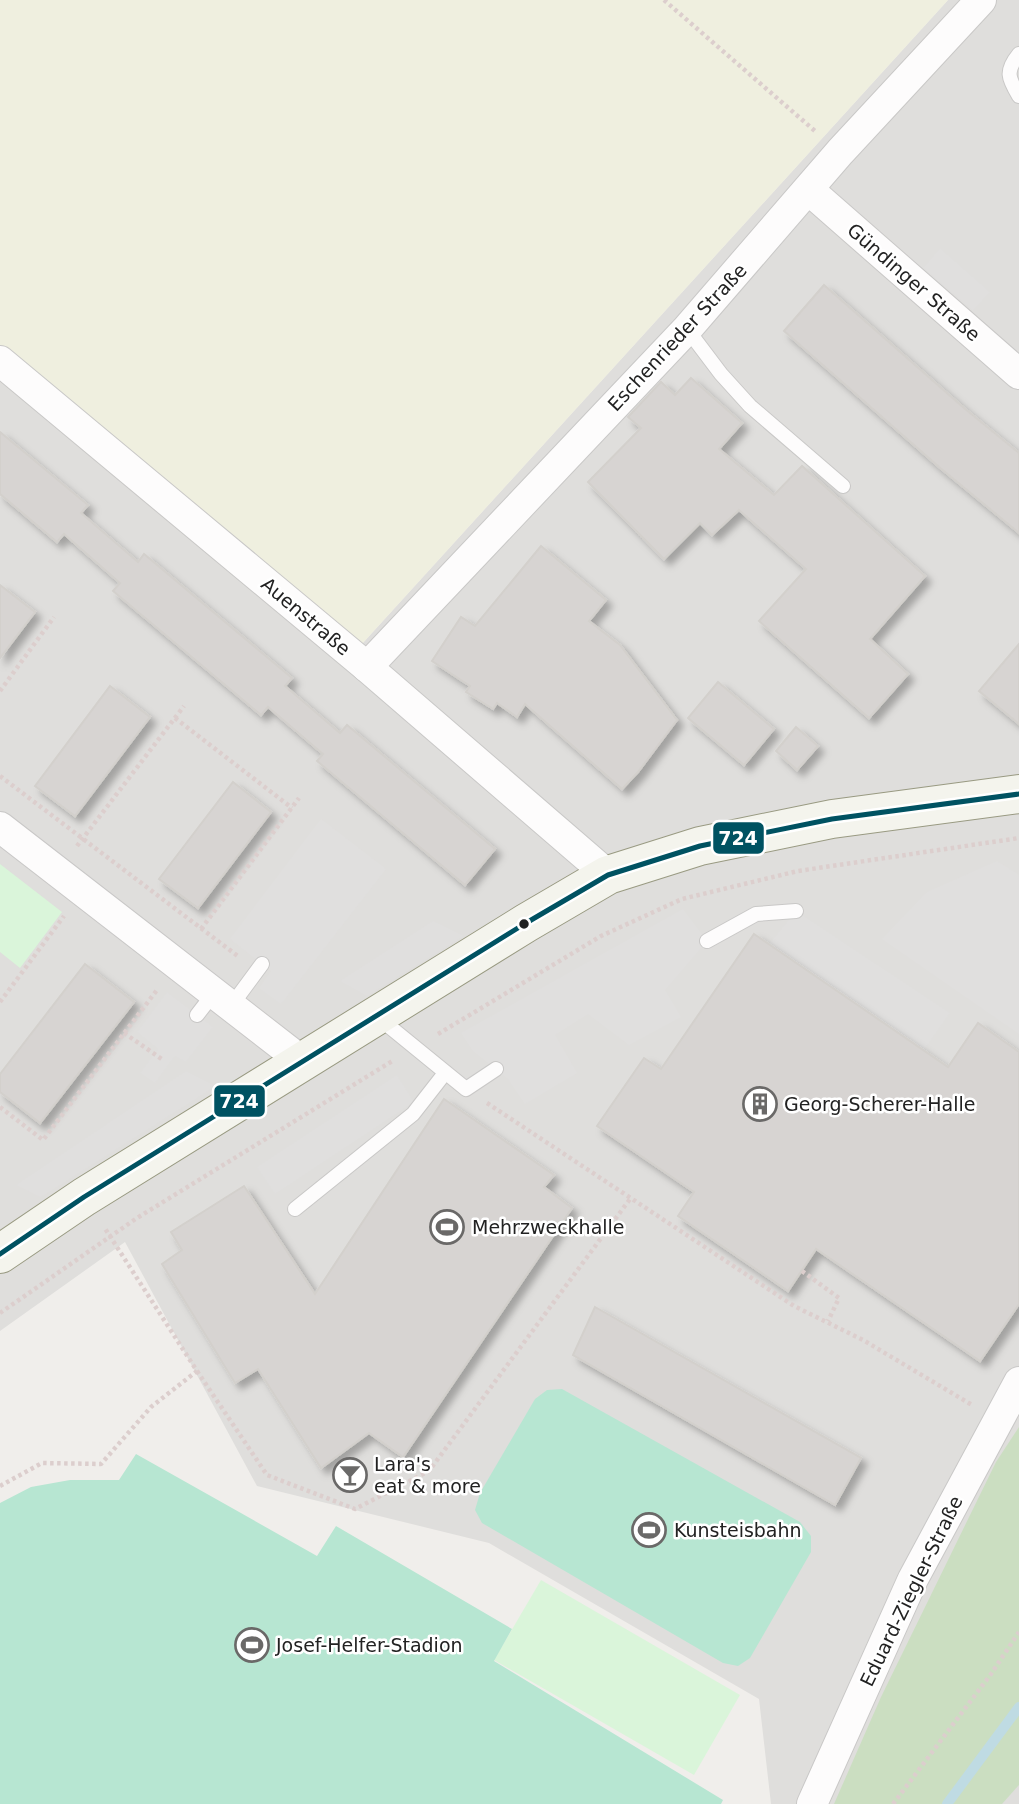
<svg xmlns="http://www.w3.org/2000/svg" width="1019" height="1804" viewBox="0 0 1019 1804" font-family="'DejaVu Sans',sans-serif">
<defs>
<filter id="shadow"><feDropShadow dx="6" dy="6" stdDeviation="3.5" flood-color="#0004"/></filter>
</defs>
<rect width="100%" height="100%" fill="#f0eeeb"/>
<polygon fill="#dfdedc" points="948,0 1019,0 1019,1804 771,1804 759,1699 489,1543 257,1486 125,1242 0,1331 0,351 351,656"/>
<polygon fill="#efefdf" points="0,0 948,0 351,656 0,351"/>
<polygon fill="#cbdec1" points="1019,1427 1019,1785 1002,1804 834,1804 881,1697 996,1462"/>
<g fill="#daf5da">
<polygon points="0,864 62,912 20,968 0,952"/>
<polygon points="541,1580 740,1695 694,1775 494,1660"/>
</g>
<g fill="#b7e6d2">
<polygon points="562,1389 800,1522 811,1536 811,1552 750,1658 738,1666 723,1663 482,1523 475,1510 480,1493 535,1399 547,1390"/>
<polygon points="136,1454 317,1556 336,1526 512,1629 494,1661 723,1800 721,1804 0,1804 0,1503 31,1487 70,1480 119,1480"/>
</g>
<g fill="#e0dfde">
<polygon points="940,248 990,292 973,311 923,268"/>
<polygon points="321,819 386,869 281,1004 259,988 271,971 230,939"/>
<polygon points="997,861 1019,875 1019,1034 882,939 927,892"/>
<polygon points="683,909 707,941 665,990 681,1017 629,1045 588,1014 555,1035 577,1073 525,1104 508,1079 473,1051 461,1033"/>
<polygon points="796,911 950,1013 924,1050 769,944"/>
<polygon points="433,921 464,936 367,996 340,981"/>
<polygon points="167,992 213,1027 186,1062 175,1056 155,1083 140,1073 158,1049 137,1032"/>
<polygon points="186,1071 216,1086 41,1197 16,1185"/>
<polygon points="397,1075 414,1102 275,1194 257,1167"/>
</g>
<g fill="none" stroke-linecap="round" stroke-linejoin="round">
<polyline stroke="#bfdbe3" stroke-width="10" points="947,1804 1019,1707"/>
</g>
<g fill="#d7d4d2" stroke="#d3d0cc" stroke-width="2" filter="url(#shadow)">
<polygon points="824,285 964,408 1019,453 1019,533 939,467 784,331"/>
<polygon points="691,378 742,423 719,449 774,495 802,466 925,576 870,639 908,674 869,718 759,621 806,569 739,510 712,535 700,523 664,559 588,482 641,428 628,417 661,382 675,395"/>
<polygon points="0,432 88,505 81,513 138,562 144,554 292,678 285,686 340,733 347,725 495,849 465,885 317,761 323,754 268,707 261,715 113,591 120,583 64,534 57,542 0,494"/>
<polygon points="541,546 606,600 589,621 620,645 677,720 638,772 622,789 525,704 517,717 497,703 493,709 466,692 470,686 432,661 461,617 475,626"/>
<polygon points="0,585 35,612 0,658"/>
<polygon points="1019,644 1019,724 979,691"/>
<polygon points="718,682 774,729 744,765 688,718"/>
<polygon points="110,686 150,717 75,816 35,786"/>
<polygon points="796,727 818,746 797,770 776,751"/>
<polygon points="233,782 271,812 198,908 159,879"/>
<polygon points="754,934 948,1067 978,1023 1019,1052 1019,1304 980,1361 816,1249 788,1291 678,1216 694,1192 597,1126 644,1058 661,1069"/>
<polygon points="85,964 134,1002 40,1123 0,1092 0,1074"/>
<polygon points="444,1099 554,1175 544,1187 572,1208 403,1457 369,1433 321,1468 258,1369 235,1383 162,1264 182,1250 171,1232 244,1186 315,1294"/>
<polygon points="595,1307 861,1458 835,1505 573,1355"/>
</g>
<g fill="none" stroke-linecap="round" stroke-linejoin="round">
<g stroke="#c9c8c7" stroke-width="16">
<g id="lane">
<path d="M 1019,54 C 1005,71 1008,78 1019,96"/>
<polyline points="687,329 721,374 750,406 843,486"/>
<polyline points="707,941 756,914 796,911"/>
<polyline points="231,1006 262,964"/>
<polyline points="197,1015 214,993"/>
<polyline points="379,1018 466,1089 496,1069"/>
<polyline points="295,1209 413,1114 445,1073"/>
</g>
</g>
<g stroke="#c9c8c7" stroke-width="32">
<g id="street">
<polyline points="809,190 1019,374"/>
<polyline points="0,361 367,667 608,875"/>
<polyline points="367,667 687,329 840,152 981,0"/>
<polyline points="0,827 303,1062"/>
<polyline points="812,1804 913,1579 1019,1382"/>
</g>
</g>
<g stroke="#999a82" stroke-width="40">
<polyline id="secondary" points="0,1254 84,1197 526,923 608,875 700,846 832,819 1019,794"/>
</g>
<g stroke="#dccecd" stroke-width="4.5" stroke-dasharray="3.5 3.5" stroke-linecap="butt">
<polyline points="664,0 815,131"/>
<polyline points="0,691 54,617"/>
<polyline points="175,718 292,808"/>
<polyline points="0,776 239,957"/>
<polyline points="77,846 184,706"/>
<polyline points="201,929 299,798"/>
<polyline points="0,1002 64,916"/>
<polyline points="124,1033 163,1060"/>
<polyline points="438,1034 601,936 682,899 798,871 1019,838"/>
<polyline points="487,1103 794,1306 863,1340 972,1405"/>
<polyline points="0,1107 43,1140 157,990"/>
<polyline points="802,1271 839,1298 828,1321"/>
<polyline points="0,1313 137,1218 394,1060"/>
<polyline points="197,1371 267,1475 355,1509 429,1471 630,1199"/>
<polyline points="0,1486 42,1463 101,1464 151,1407 197,1371 104,1227"/>
<polyline points="893,1804 991,1674 1019,1632"/>
</g>
<use href="#lane" stroke="#fdfcfc" stroke-width="14"/>
<use href="#street" stroke="#fdfcfc" stroke-width="30"/>
<use href="#secondary" stroke="#f4f4ed" stroke-width="38"/>
<g stroke="#fff" stroke-width="10">
<polyline id="bus-1" points="0,1254 84,1197 526,923 608,875 700,846 832,819 1019,794"/>
</g>
<use href="#bus-1" stroke="#005262" stroke-width="5"/>
</g>
<defs>
<g id="building-ring" transform="scale(1.75)"><circle r="9.5" fill="#fff" stroke="#6a6968" stroke-width="1.5"/><path d="M-4-6H4V6H1V3H-1V6H-4ZM-2.5-4.3h1.7v1.8h-1.7ZM.8-4.3h1.7v1.8H.8ZM-2.5-1h1.7V.8h-1.7ZM.8-1h1.7V.8H.8Z" fill="#6a6968"/></g>
<g id="stadium-ring" transform="scale(1.75)"><circle r="9.5" fill="#fff" stroke="#6a6968" stroke-width="1.5"/><path d="M0-5a6.5 5 0 1 0 0 10a6.5 5 0 1 0 0-10ZM-3.5-1.8h7v3.6h-7Z" fill="#6a6968"/></g>
<g id="bar-ring" transform="scale(1.75)"><circle r="9.5" fill="#fff" stroke="#6a6968" stroke-width="1.5"/><path d="M-6-5H6L.8 .8V4.5H3.5V6h-7V4.5H-.8V.8Z" fill="#6a6968"/></g>
</defs>
<g fill-rule="evenodd">
<use href="#building-ring" x="760" y="1104"/>
<use href="#stadium-ring" x="447" y="1227"/>
<use href="#bar-ring" x="350" y="1475"/>
<use href="#stadium-ring" x="649" y="1530"/>
<use href="#stadium-ring" x="252" y="1645"/>
</g>
<circle fill="#222" stroke="#fff" stroke-width="2.5" cx="524" cy="924" r="6"/>
<g text-anchor="middle" dominant-baseline="central" stroke-width="5" stroke-linejoin="round" paint-order="stroke">
<g font-size="19" fill="#222" stroke="#fff">
<text transform="translate(914 282) rotate(41)">Gündinger Straße</text>
<text transform="translate(677 337) rotate(-47)">Eschenrieder Straße</text>
<text transform="translate(306 616) rotate(40)">Auenstraße</text>
<text transform="translate(911 1591) rotate(-64)">Eduard-Ziegler-Straße</text>
</g>
<g font-size="19" fill="#222" stroke="#fff" text-anchor="start">
<text x="784" y="1104">Georg-Scherer-Halle</text>
<text x="472" y="1227">Mehrzweckhalle</text>
<text x="374" y="1464">Lara's<tspan x="374" dy="22">eat &amp; more</tspan></text>
<text x="674" y="1530">Kunsteisbahn</text>
<text x="276" y="1645">Josef-Helfer-Stadion</text>
</g>
</g>
<g stroke="#fff" stroke-width="2.5">
<rect x="712" y="821" width="53" height="34" rx="7" fill="#005262"/>
<rect x="213" y="1084" width="53" height="34" rx="7" fill="#005262"/>
</g>
<g font-size="19" text-anchor="middle" font-weight="bold" fill="#fff">
<text x="738" y="845">724</text>
<text x="239" y="1108">724</text>
</g>
</svg>
